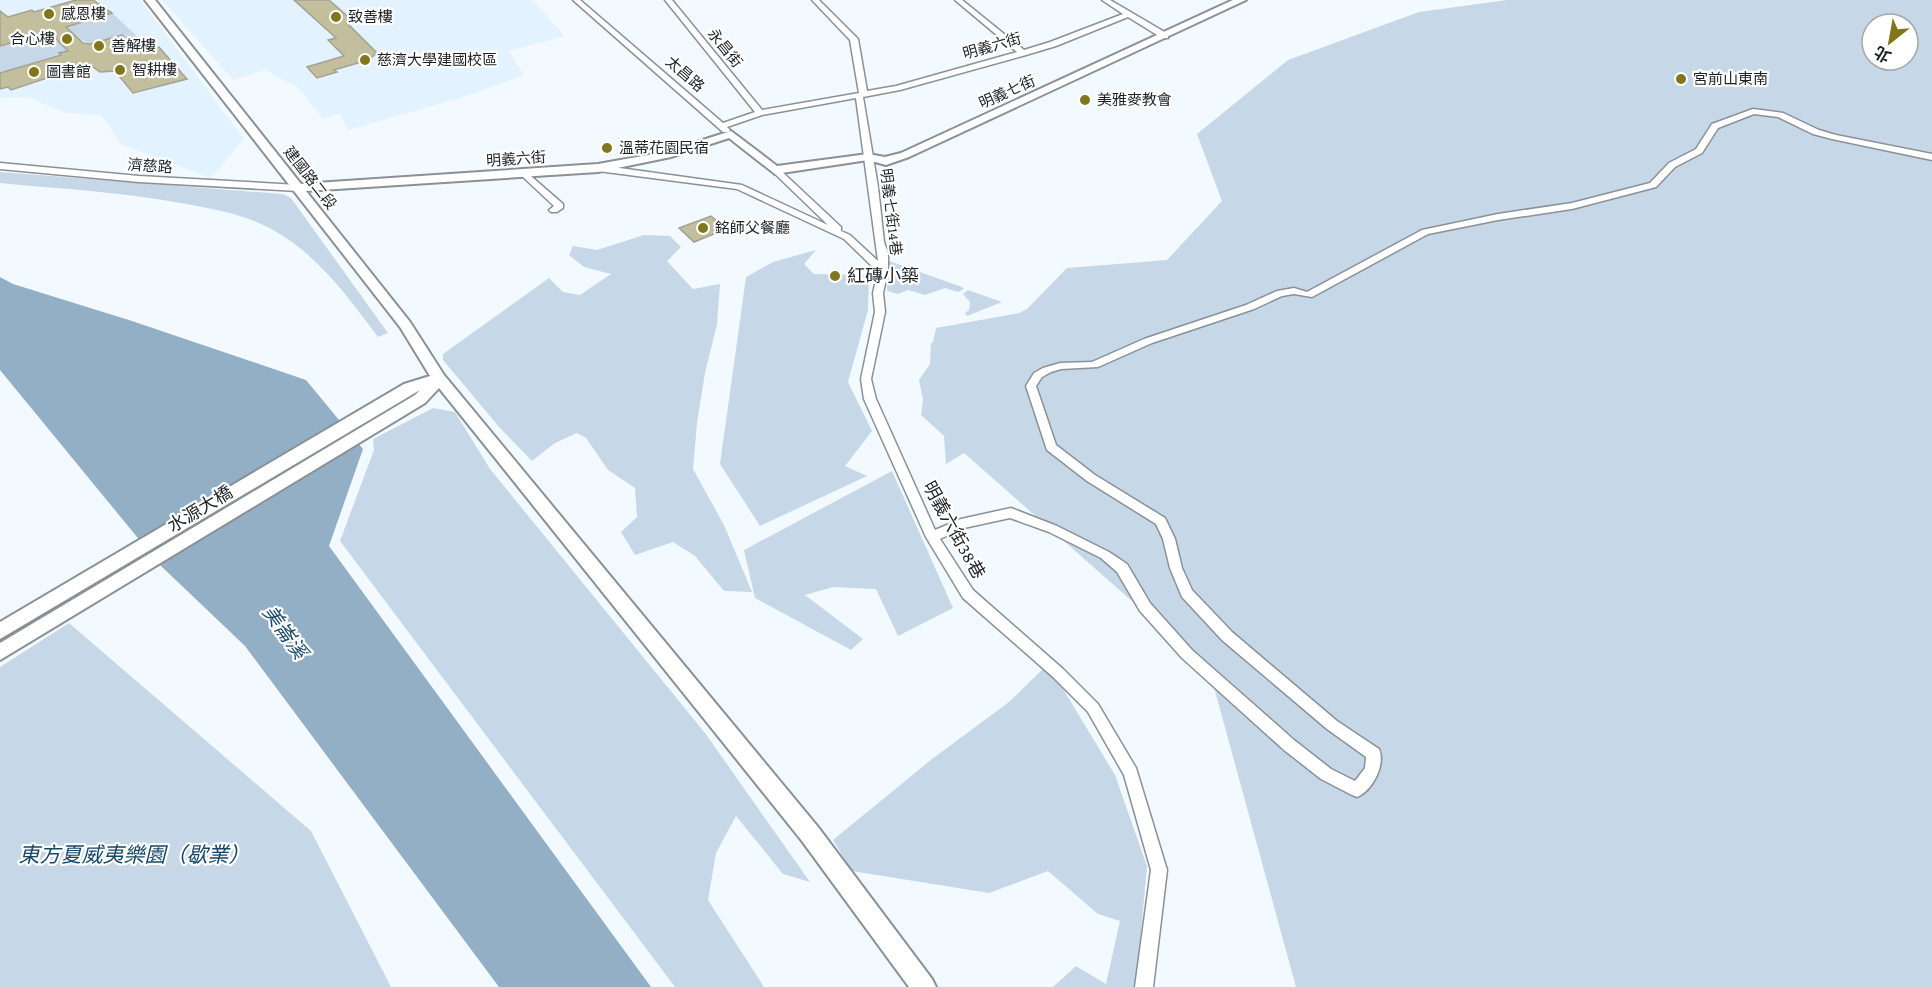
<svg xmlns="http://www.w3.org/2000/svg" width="1932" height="987" viewBox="0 0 1932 987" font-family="'Crimson Pro','Noto Sans TC',serif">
<rect width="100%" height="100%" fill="#f2f9ff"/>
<g fill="#e3f2ff">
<polygon points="0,0 140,0 244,139 211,178 122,145 101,115 66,113 27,97 0,98"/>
<polygon points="162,0 533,0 564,36 509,51 524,75 460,98 348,130 340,114 323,119 299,88 265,70 233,80"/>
</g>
<g fill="#c6d8e7" fill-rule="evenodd">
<path d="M 1507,0 L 1932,0 L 1932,987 L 1296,987 L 1209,669 L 964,453 L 946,464 L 944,436 L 921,415 L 923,400 L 919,380 L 930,364 L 931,343 L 933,342 L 936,328 L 1019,313 L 1027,309 L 1067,268 L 1167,260 L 1222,201 L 1197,134 L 1288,60 L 1419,12 ZM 1872,24 L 1908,24 L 1908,60 L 1872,60 Z"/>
<path d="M 112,13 L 141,40 L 106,50 L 127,39 L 122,35 C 91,44 91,50 66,27 Z"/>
<polygon points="59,29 53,36 64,47 82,47 0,73 0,46"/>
<path d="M 0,172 L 283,194 L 291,198 L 388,333 L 378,337 C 348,297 318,255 273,230 C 247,215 215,209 186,204 C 124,192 62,189 0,183 Z"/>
<polygon points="644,235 670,236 681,247 667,261 693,289 720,284 717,324 705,373 697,423 693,469 724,525 752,592 724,591 695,556 673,542 635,555 621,532 637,517 635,488 608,470 586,438 577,433 555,443 532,461 499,427 443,360 443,354 549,278 563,292 580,295 611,274 584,267 569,255 573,246 597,250"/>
<polygon points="816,250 804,264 814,274 869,275 868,310 848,382 872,431 845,466 867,476 760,526 720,464 746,277 773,262"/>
<polygon points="889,261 962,287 964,289 958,292 945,288 925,295 908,290 898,294 887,291"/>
<polygon points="968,290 1002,302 967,316 965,313 969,310 970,302 963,294"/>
<polygon points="433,408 455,412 490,469 705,733 810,882 783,874 736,816 716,853 708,900 764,987 675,987 340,541 374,450 373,439"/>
<polygon points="892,471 953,608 898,636 876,589 833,587 805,595 863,639 851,650 755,598 744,550"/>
<polygon points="69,623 311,831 391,987 0,987 0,667"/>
<polygon points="1048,664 1115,775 1147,866 1136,987 1053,987 1076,966 1106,984 1120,921 1098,914 1048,871 989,893 852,871 833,840 932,759 1009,702"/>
</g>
<polygon fill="#92afc6" points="0,277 13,284 132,321 306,380 363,449 329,546 651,987 499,987 245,646 160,565 0,370"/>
<g fill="#c3bf9d" stroke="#a2a197" stroke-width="1.5">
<polygon points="76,0 93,0 112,13 66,27 83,43 90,44 122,35 141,52 159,47 187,79 133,93 115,71 100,72 89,64 11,90 8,87 0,89 0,73 61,55 59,53 68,51 49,32 0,46 0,11 8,17 32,10 34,12"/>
<polygon points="294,0 329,0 353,21 347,23 377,53 368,60 334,70 337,72 317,78 307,67 344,56 328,40 336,38"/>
<polygon points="711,216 726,229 694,242 679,228"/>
</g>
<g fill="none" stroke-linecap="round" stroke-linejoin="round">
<g stroke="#899197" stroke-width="3">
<g id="street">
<path d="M 573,0 L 580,0 L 723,123 L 755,112 L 665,0 L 672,0 L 762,110 L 859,93 L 850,40 L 812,0 L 819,0 L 858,39 L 867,91 L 896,86 L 1017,52 L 955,0 L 962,0 L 1024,50 L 1050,42 L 1123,14 L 1102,0 L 1110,0 L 1168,34 L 1168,38 L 1162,38 L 1128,17 L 1056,46 L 1026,55 L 900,90 L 863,97 L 878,187 L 884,242 L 888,253 L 888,271 L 883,293 L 885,312 L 871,379 L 876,399 L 935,530 L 961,519 L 1011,508 L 1057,526 L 1109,552 L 1127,564 L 1150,603 L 1192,650 L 1294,740 L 1331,769 L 1355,781 L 1365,768 L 1366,757 L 1327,729 L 1222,640 L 1182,597 L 1170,568 L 1163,539 L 1156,524 L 1087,481 L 1047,450 L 1026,386 L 1034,373 L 1043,368 L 1060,363 L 1092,362 L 1144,339 L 1246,305 L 1277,291 L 1294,288 L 1307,292 L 1422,230 L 1498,214 L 1572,203 L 1650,183 L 1669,163 L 1696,149 L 1712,124 L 1753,109 L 1783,113 L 1819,130 L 1836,135 L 1932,154 L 1932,160 L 1832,139 L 1813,134 L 1778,117 L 1754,114 L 1718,128 L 1702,153 L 1675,167 L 1656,187 L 1572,209 L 1498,220 L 1428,234 L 1312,297 L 1294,294 L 1282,296 L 1254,309 L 1152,343 L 1098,367 L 1061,369 L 1051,372 L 1042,377 L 1036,386 L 1056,445 L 1095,475 L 1165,518 L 1175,539 L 1182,568 L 1192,590 L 1232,632 L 1337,721 L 1379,749 C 1386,765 1372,791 1357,797 L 1352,795 L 1321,779 L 1284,750 L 1182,658 L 1140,611 L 1117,572 L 1101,558 L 1049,532 L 1010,518 L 964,528 L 940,539 L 973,590 L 1063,669 L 1098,704 L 1136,768 L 1167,870 L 1153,987 L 1135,987 L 1151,870 L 1124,775 L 1088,712 L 1053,677 L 963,598 L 926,537 L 864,399 L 861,379 L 875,312 L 873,293 L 878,272 L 844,239 L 737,189 L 598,171 L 594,168 L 598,165 L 742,185 L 828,225 L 771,170 L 778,168 L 841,227 L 841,231 L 850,235 L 878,261 L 856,98 L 762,115 L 727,127 L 730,130 L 729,132 L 723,132 Z"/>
<polygon points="0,163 139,176 298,185 302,188 298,191 139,182 0,169"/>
<polygon points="525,171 563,204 563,208 557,212 551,212 549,210 554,206 522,176 521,174"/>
</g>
</g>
<g stroke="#899197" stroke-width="4">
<polygon id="secondary" points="145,0 155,0 301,184 598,164 665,152 731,131 777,166 868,154 885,157 901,153 1233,0 1246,0 909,157 886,165 868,160 775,174 729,138 671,157 598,172 306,191 410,322 444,375 818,827 932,979 936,987 909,987 802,841 439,388 425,403 0,660 0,643 415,395 420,390 0,639 0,622 404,384 430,376 400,327"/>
</g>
<use href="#street" fill="#fff" fill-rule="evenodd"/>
<use href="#secondary" fill="#fff" fill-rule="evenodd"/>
</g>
<g fill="#81761a" stroke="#fff" stroke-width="2">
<circle cx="49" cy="14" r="6"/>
<circle cx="336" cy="17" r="6"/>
<circle cx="67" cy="39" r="6"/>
<circle cx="99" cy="46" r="6"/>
<circle cx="365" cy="60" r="6"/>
<circle cx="120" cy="70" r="6"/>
<circle cx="34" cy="72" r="6"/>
<circle cx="1681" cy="79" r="6"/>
<circle cx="1085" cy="100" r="6"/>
<circle cx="607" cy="148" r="6"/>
<circle cx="703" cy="228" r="6"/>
<circle cx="835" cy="276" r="6"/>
</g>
<g text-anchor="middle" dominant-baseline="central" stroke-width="4.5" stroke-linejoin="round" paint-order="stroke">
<g font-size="15" fill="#1e2124" stroke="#fff" text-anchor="start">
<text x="61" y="14">感恩樓</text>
<text x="348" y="17">致善樓</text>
<text x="55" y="39" text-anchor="end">合心樓</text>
<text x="111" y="46">善解樓</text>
<text x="377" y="60">慈濟大學建國校區</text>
<text x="132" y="70">智耕樓</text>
<text x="46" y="72">圖書館</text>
<text x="1693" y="79">宮前山東南</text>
<text x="1097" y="100">美雅麥教會</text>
<text x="619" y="148">溫蒂花園民宿</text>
<text x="715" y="228">銘師父餐廳</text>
</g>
<g font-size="15" fill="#1e2124" stroke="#fff">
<text transform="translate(992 46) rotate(-16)">明義六街</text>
<text transform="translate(725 48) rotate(51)">永昌街</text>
<text transform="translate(685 74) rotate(41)">太昌路</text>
<text transform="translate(1007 92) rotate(-24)">明義七街</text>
<text transform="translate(516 159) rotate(-4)">明義六街</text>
<text transform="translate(150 166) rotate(4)">濟慈路</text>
<text transform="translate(310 178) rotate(52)">建國路二段</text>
<text transform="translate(891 212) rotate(83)">明義七街14巷</text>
</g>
<g font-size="18" fill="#1e2124" stroke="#fff" text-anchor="start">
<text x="847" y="276">紅磚小築</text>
</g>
<g font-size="18" fill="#1e2124" stroke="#fff">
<text transform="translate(200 509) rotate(-31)">水源大橋</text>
<text transform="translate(954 530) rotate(61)">明義六街38巷</text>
</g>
<g font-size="20" font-style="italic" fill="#1a4b6c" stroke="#fff">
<text transform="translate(285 632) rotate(54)">美崙溪</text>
</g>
<g font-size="21" font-style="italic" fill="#144666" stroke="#fff">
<text x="134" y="855">東方夏威夷樂園（歇業）</text>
</g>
</g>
<g transform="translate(1890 42) rotate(211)"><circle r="28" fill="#ffffff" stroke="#a5a6a7" stroke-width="1.5"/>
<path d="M0-4.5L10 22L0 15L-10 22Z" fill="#81761a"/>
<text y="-9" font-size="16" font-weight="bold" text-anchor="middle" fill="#1e2124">北</text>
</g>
</svg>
